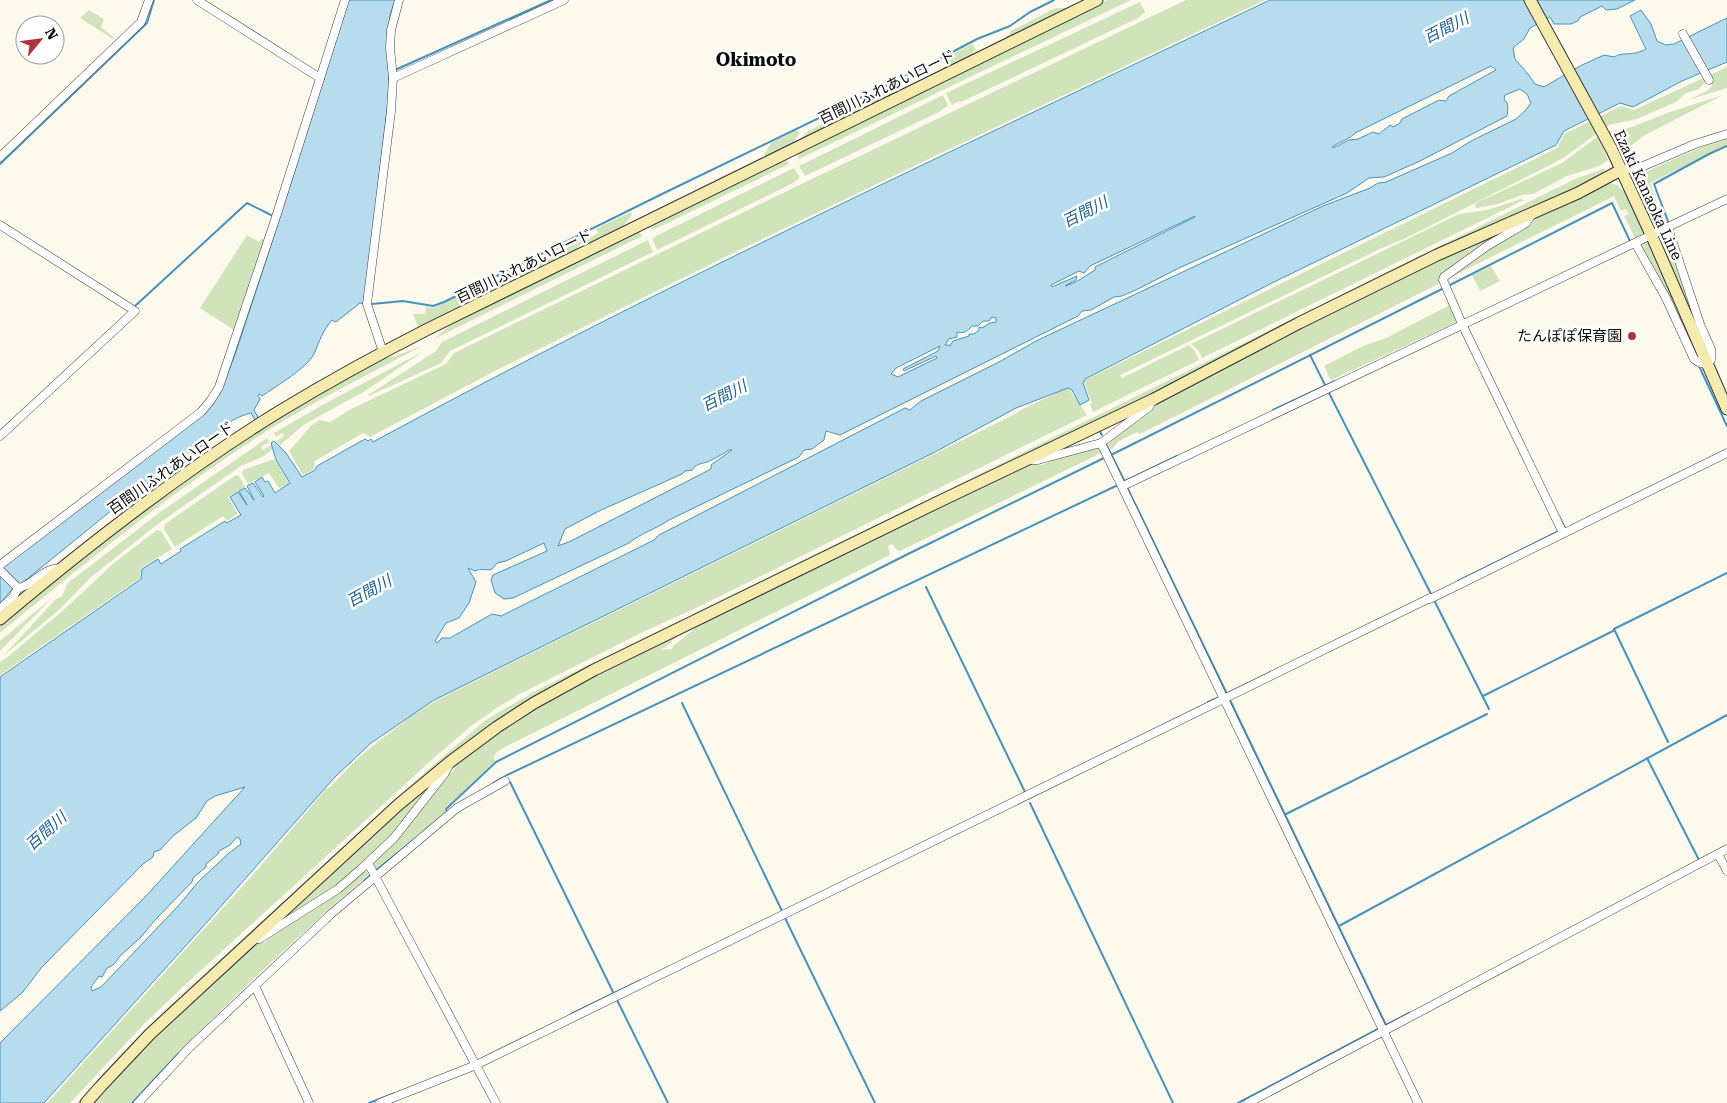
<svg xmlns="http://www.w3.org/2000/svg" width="1727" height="1103" viewBox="0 0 1727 1103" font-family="'Roboto Serif','Noto Sans JP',serif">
<rect width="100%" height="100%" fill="#fdf9ed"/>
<g fill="#d1e3bb">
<polygon points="1107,0 1131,0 799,159 797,154"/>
<polygon points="1186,0 1265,0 937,155 723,258 493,372 370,437 363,433 315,461 314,469 303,475 289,451 311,426 319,420 330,422 351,409 446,364 454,353 816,177"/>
<polygon points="1140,2 1145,12 1138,18 961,102 960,101 952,105 946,93"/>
<polygon points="1055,8 1071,8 1004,41 1011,31"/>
<polygon points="89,10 104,19 101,27 113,37 113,39 80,18"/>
<polygon points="972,44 976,49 969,57 939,73 946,65 945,58"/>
<polygon points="1727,67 1727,88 1688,100 1707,91 1712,86 1712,77 1706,81 1699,89 1686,93 1676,102 1637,119 1609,125 1563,158 1548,166 1406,238 1384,247 1120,375 1122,378 1189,345 1194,350 1199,360 1093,412 1090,404 1092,403 1085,385 1084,381 1087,379 1557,148 1564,134 1621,106 1634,110"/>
<polygon points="892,85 896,94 799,142 799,140 807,132 822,124 819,119"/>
<polygon points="943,95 948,106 941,110 941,111 805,176 799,166"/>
<polygon points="1723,95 1645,135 1621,153 1615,147 1606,153 1608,160 1599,166 1567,176 1533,194 1522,195 1498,204 1477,208 1475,207 1476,203 1562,163 1597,137 1608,132 1632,127 1667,113"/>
<polygon points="797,130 800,133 791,146 767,157 764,155 771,143"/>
<polygon points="1727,139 1727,145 1650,183 1664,224 1655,228 1658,235 1667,237 1708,356 1628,176 1640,174 1711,143"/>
<polygon points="786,159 789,164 653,230 651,226"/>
<polygon points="794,168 800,178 793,183 657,250 652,238"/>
<polygon points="1606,168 1601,174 1578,188 693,617 692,616 692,614 937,495 1575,179"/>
<polygon points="1610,183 1617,185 1626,193 1700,358 1697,357 1640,247 1641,244 1647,241 1643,234 1635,238 1624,216 1629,214 1626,209 1621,211 1614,196 1447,279 1499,243 1529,227 1536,217"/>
<polygon points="1521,199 1524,200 1202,358 1198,350 1191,344 1459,214 1487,210"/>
<polygon points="631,212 632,215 621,229 580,249 590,238 598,233 596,229"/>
<polygon points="1517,225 1440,280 1440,283 1140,434 1137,432 1119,441 1111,450 1107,441 1153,410 1159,399 1413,271"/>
<polygon points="639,231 642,236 434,339 455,321"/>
<polygon points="247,235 259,242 262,238 264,240 234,330 200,308"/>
<polygon points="572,240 574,244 584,240 572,254 419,329 413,314 425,314 426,307 433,308 443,303"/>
<polygon points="648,240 653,252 450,351 441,363 369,396 368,395 436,351 442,342 446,340"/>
<polygon points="1491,266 1500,281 1480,291 1472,275"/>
<polygon points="1450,302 1459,321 1331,380 1324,366 1365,345 1384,339 1448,306 1447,303"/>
<path d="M 424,345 C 369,374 312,402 259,436 C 167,495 84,564 0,633 L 0,624 C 66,571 131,518 200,468 C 257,428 319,395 378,360 L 398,355 Z"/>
<polygon points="424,351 365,391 305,424 280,445 276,442 284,436 282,433 276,437 274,433 326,403"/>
<polygon points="1069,389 1087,415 696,608 645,631 520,694 498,707 471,726 435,757 186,984 144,1024 70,1103 47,1103 258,869 326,789 330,787 359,757 379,741 410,717 439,699 1015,414 1023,409 1063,390"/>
<polygon points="267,438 269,442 261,447 263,450 271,445 273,449 264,456 241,466 159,523 91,577 59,610 3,656 56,599 62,596 68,583 159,513"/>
<polygon points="1096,446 1101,448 1103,452 900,551 898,551 892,544 888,546 890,555 503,748 495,754 494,758 495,761 444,809 446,812 374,870 374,860 431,793 448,775 453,772 458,760 541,703 685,628 666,647 660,650 672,649 673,646 693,630 695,625 1029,463 1042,465 1070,453"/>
<polygon points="274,459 289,483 280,488 278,487 269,473 248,484 242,474 243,470"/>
<polygon points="236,475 239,476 245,487 228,497 238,514 227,521 223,516 175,547 164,529 165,524"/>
<polygon points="157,530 161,531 172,549 141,568 140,578 0,675 0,662 9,656 68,606 114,563"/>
<polygon points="53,597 2,649 0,651 0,641"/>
<polygon points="684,618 685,620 462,748 81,1103 77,1103 120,1055 164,1011 430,768 486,720 535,691"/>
<polygon points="438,775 391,838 336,888 269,929"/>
<path d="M 362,871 L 371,873 C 286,945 206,1023 130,1103 L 91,1103 L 177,1013 L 252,945 L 265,942 L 272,934 Z"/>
</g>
<g fill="#b7dcee" stroke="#4792bd" fill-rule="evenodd">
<path d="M 349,0 L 395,0 L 390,15 L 388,36 L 389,93 L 364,304 L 360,303 L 336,322 L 332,320 C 323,330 319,342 314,354 C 307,368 275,387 262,396 L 260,394 L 258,395 L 260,399 L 254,410 L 259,419 L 255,420 L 251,413 C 238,416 226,423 218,434 L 123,501 L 21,584 C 11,587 7,597 0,603 L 0,570 L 114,480 L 206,412 L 221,392 L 237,349 L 274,236 Z"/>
<path d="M 1270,0 L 1635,0 L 1617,9 L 1606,10 L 1602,6 L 1580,17 L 1578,21 L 1571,24 L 1554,24 L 1550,17 L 1530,28 L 1524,39 L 1513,48 L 1515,59 L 1528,74 L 1535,84 L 1544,87 L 1580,66 L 1604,55 L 1614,57 C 1624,51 1632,57 1646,49 L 1630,16 L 1641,10 L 1651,24 L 1657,41 L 1666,45 L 1674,44 L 1727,18 L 1727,62 L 1682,81 L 1633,107 L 1620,103 L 1564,131 L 1556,145 L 1274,282 L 1085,379 L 1083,383 L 1089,400 L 1080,405 L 1072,390 L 1068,388 L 1016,408 L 935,452 L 434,700 L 371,743 L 334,778 L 208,921 L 44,1103 L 0,1103 L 0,1043 L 147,895 L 245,787 L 215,796 L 207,801 L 196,818 L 173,836 L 160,850 L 154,852 L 153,857 L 143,864 L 42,967 L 22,993 L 0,1011 L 0,677 L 141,579 L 142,569 L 158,559 L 161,564 L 181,551 L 180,549 L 225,521 L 227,523 L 241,515 L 230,497 L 238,492 L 247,505 L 239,491 L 245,488 L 254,500 L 247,486 L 253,483 L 263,497 L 264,496 L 255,482 L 262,477 L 265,482 L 268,481 L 275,493 L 290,483 L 276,460 L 271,443 L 274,441 L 286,453 L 302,477 L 315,470 L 317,466 L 365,439 L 368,441 L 371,439 L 373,442 C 666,283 969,143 1270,0 ZM 1491,66 L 1496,70 L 1449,96 L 1446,101 L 1439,100 L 1402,119 L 1400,123 L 1393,127 L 1390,125 L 1379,134 L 1373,132 L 1358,139 L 1349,140 L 1335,147 L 1332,147 C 1339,142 1350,139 1355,133 ZM 1520,89 L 1527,94 L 1531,103 L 1525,111 L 1516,119 L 1471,141 L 1452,153 L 1386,182 L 1378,183 L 1370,188 L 1323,206 L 1038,340 L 999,362 L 921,401 L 910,410 L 905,408 L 659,535 L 654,540 L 501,616 L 492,614 L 450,638 L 442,638 L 437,643 L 435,641 L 446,623 L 459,618 L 469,603 L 476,582 L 468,568 L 475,571 C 481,568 486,571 492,569 L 497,563 L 506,561 L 544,543 L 547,551 L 493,575 L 491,580 L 495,593 L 504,599 L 513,598 L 629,543 C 641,533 656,529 669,520 L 799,457 L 804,450 L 812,449 L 824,440 L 826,431 L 840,435 L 1078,316 L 1082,311 L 1091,310 L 1114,297 L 1122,296 L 1138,289 L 1179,268 L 1347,193 L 1369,178 L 1384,177 L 1418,162 L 1507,116 C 1508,109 1509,104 1504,99 L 1505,95 ZM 1195,216 L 1195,217 L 1095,267 L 1095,270 C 1085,276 1075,284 1065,286 L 1076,280 L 1077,276 L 1052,287 L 1051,285 L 1079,271 L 1084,273 L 1090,266 ZM 992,317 L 996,318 L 996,322 L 990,323 L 982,328 L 979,327 L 979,330 L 974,334 L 969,334 L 969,336 L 953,341 L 950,346 L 949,345 L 945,345 L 949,339 L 957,337 L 957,332 C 965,334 967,331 972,326 L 978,326 L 983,321 L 989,321 ZM 940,346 L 938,351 L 903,369 L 904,371 L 936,356 L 937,358 L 898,377 L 891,374 L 896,368 ZM 729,450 L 732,450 L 711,465 L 711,469 L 571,541 L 558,546 L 565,529 L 599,511 L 682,474 L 685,471 L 692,470 C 696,464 700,464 707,462 C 712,460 725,453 729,450 ZM 237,837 L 240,839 L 241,844 L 229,853 L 198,882 L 180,904 L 101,987 L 92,991 L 91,987 L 99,976 L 102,977 L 107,968 C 113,966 116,963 118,958 L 141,937 L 155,920 L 192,882 L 193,878 L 206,867 L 206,864 L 218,854 L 219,851 L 230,845 Z"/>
</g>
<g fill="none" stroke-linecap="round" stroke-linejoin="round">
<g stroke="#4792bd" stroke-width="2">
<polyline points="395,70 551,0"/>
<polyline points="0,164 147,23 154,0"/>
<polyline points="1669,224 1654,184 1709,154 1727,146"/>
<polyline points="1448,286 1612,203 1630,241"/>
<polyline points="372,304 403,301 433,306 444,302 662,194 920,69 977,39 1010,26 1030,12 1054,0"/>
<polyline points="134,307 247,203 271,215"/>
<polyline points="1310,355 1325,385"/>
<polyline points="1699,366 1727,426"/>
<polyline points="1328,391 1431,594"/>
<polyline points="1273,410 1335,381"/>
<polyline points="1099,430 1102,435"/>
<polyline points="1106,444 1125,482"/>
<polyline points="1111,455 1442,289"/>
<polyline points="1125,481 1177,456"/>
<polyline points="1127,487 1227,694"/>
<polyline points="1560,518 1565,528"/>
<polyline points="1458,581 1559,531"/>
<polyline points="926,587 1025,792"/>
<polyline points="1434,600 1489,709"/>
<polyline points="1483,696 1613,631"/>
<polyline points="1229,698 1386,1025"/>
<polyline points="1208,702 1220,697"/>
<polyline points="682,703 783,913"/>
<polyline points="1668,742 1614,629 1727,573"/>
<polyline points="1647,758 1699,860"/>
<polyline points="510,782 614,994"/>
<polyline points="493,783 507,775 1118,485"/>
<polyline points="1030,803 1173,1103"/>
<polyline points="447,812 446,809 496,762 910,553 1104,458"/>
<polyline points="1284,815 1487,714"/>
<polyline points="375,871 416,838"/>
<polyline points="364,881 372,874"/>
<polyline points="785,918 875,1103"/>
<polyline points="1339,926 1727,715"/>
<polyline points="617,1000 668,1103"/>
<polyline points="571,1014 641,980"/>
<polyline points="1386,1025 1409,1013"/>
<polyline points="132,1103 179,1053"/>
<polyline points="369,1103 395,1093"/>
<polyline points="1238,1103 1378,1029"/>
</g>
<g stroke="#3f3f3f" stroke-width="9">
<g id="street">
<polyline points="197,0 320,78"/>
<polyline points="1683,34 1709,80"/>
<polyline points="393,78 564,0"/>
<polyline points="0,157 141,22 149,0"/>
<polyline points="1621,170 1641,167 1695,144 1727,134"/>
<polyline points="1533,213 1526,223 1487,246 1444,277 1443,280 1463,326 1563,533"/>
<polyline points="0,225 135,311 0,436"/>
<polyline points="1655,233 1727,199"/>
<polyline points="1635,243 1666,298 1694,359 1700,363 1707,364 1711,360 1711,349 1700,324 1668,228"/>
<polyline points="383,352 367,304 391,111 393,78 390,48 391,30 399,0"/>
<polyline points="1101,443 1418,1103"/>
<polyline points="1033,460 1038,460 1101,443 1149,407 1153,400"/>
<polyline points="1123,486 1645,238"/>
<polyline points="0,565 201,412 211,400 219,387 275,220 345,0"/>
<path d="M 0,570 L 18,588 C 35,585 39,569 61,568"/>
<polyline points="1430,599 1727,453"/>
<polyline points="0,609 13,597 18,588"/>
<polyline points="1718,854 1727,871"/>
<polyline points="368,863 496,1103"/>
<polyline points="257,937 259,939 338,889 361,869 394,838 445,773 449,765"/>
<polyline points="255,986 309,1103"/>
<polyline points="138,1103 189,1048 331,914 457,808 505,781"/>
<polyline points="380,1103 476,1065 1430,598"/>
<polyline points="1248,1103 1727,849"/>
</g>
</g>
<g stroke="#2e2e2e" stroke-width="13">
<g id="secondary">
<polyline points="1530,0 1612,150 1654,241 1727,409"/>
<path d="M 0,619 C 89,544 181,472 280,411 C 328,382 377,355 426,330 L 1097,0"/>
<polyline points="86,1103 101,1086 150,1034 398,805 450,762 497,727 534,703 594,670 936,503 1154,399 1299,323 1437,255 1578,193 1621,170"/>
</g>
</g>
<use href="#street" stroke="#fff" stroke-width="8"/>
<use href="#secondary" stroke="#f6ebaf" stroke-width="11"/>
</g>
<circle fill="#ab343e" stroke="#fff" stroke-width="2" cx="1632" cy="336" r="5"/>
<g text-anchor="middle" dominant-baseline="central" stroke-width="5" stroke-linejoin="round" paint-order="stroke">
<g font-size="15" fill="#0c0c0c" stroke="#fff">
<text transform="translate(887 87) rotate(-26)">百間川ふれあいロード</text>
<text transform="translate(1648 195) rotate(65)">Ezaki Kanaoka Line</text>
<text transform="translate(524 266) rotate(-26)">百間川ふれあいロード</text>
<text transform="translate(171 468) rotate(-35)">百間川ふれあいロード</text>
</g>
<g font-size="15" fill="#0c0c0c" stroke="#fff" text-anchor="end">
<text x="1622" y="336">たんぽぽ保育園</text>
</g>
<g font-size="16" font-style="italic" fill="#24648f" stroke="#fff">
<text transform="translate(1446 28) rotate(-27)">百間川</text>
<text transform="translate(1085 212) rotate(-27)">百間川</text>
<text transform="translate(724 396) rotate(-27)">百間川</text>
<text transform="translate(369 591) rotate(-29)">百間川</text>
<text transform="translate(46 831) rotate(-42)">百間川</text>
</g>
<g font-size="18" font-weight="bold" fill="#0c0c0c" stroke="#fff">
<text x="756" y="59">Okimoto</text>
</g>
</g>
<g transform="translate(40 40) rotate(61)"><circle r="24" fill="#ffffff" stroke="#9e9e9e"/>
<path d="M0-4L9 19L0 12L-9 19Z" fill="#ab343e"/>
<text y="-8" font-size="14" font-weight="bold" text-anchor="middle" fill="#0c0c0c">N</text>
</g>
</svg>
